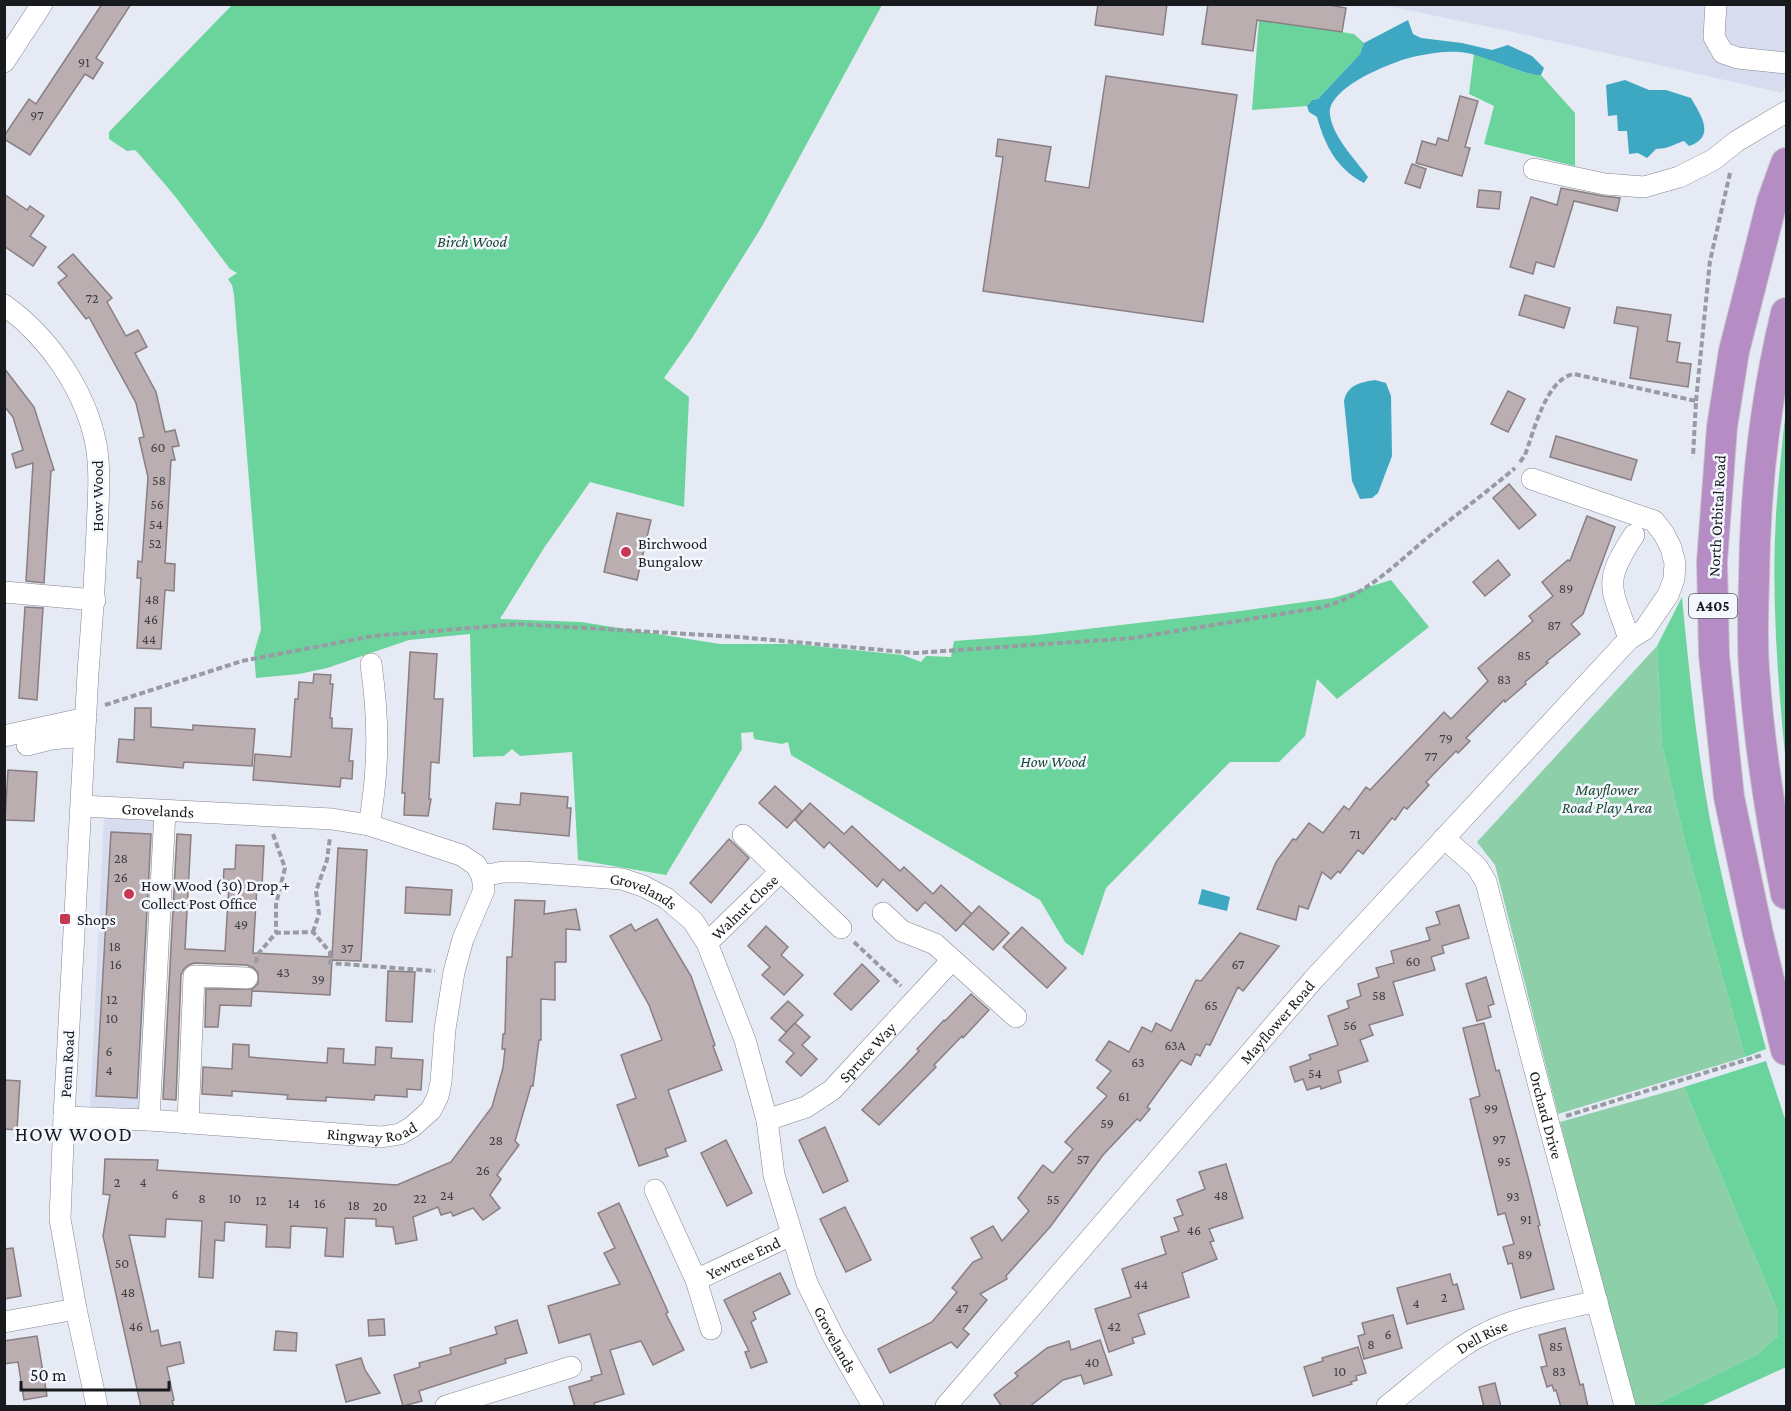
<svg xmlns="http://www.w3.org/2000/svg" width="1791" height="1411" viewBox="0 0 1791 1411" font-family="'Crimson Pro',serif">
<rect width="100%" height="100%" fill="#e6eaf4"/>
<g fill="#d7ddef">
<polygon points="1383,5 1786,5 1786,84 1782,93 1504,30"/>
<polygon points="104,817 166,823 150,1110 90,1107"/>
</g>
<g fill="#8dcfa8">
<polygon points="1657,646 1662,745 1686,846 1745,1057 1558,1114 1495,865 1477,842"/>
<polygon points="1684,1087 1778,1312 1778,1336 1756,1355 1653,1406 1633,1406 1560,1122"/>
</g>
<g fill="#6bd49c">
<polygon points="232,5 882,5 761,228 692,338 664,378 689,397 684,507 590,482 544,548 500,619 581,622 720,644 795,644 903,655 921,662 926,656 951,657 954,641 1036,635 1240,611 1333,598 1391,580 1429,627 1337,699 1317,679 1305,736 1279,762 1230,762 1106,888 1083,956 1065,942 1040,900 791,755 788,742 782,744 754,739 753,732 741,733 742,749 666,875 578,860 572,752 520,756 512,749 504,756 473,757 470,634 409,640 327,668 299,674 256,678 254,653 261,629 234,295 232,285 228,279 237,273 230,269 174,195 139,154 135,150 127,151 109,139 109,132"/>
<polygon points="1259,19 1354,34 1364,43 1360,54 1318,99 1312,100 1307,106 1252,110"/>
<path d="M 1474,54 C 1489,58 1530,77 1541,75 L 1575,113 L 1575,166 L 1484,144 L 1494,106 L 1469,94 Z"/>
<path d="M 1786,412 L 1786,764 C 1776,665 1769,566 1780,467 C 1782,449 1783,430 1786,412 Z"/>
<path d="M 1682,597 C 1689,670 1696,743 1709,814 C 1724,893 1745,971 1766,1049 L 1745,1057 L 1686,846 L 1662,745 L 1657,646 Z"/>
<polygon points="1766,1061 1786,1122 1786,1367 1701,1406 1653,1406 1756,1355 1778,1336 1778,1312 1684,1087"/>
</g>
<g fill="#3ea8c3">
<path d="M 1408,20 L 1413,34 L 1421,38 L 1462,43 L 1492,50 L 1508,45 L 1532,56 L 1544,68 L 1541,75 C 1529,77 1485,56 1467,53 C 1451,50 1433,53 1417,56 C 1396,60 1326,87 1330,115 C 1333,137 1355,159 1368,177 L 1364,183 C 1337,169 1325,146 1317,117 L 1309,112 L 1307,106 L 1312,100 L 1318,99 L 1360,54 L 1364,43 Z"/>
<path d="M 1625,80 L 1649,90 L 1666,90 L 1691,98 C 1700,114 1717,137 1689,146 L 1684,141 C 1671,145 1672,148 1656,149 L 1647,158 L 1638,153 L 1629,154 L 1627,131 L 1618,131 L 1617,115 L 1608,116 L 1606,85 Z"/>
<path d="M 1375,380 L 1386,383 L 1391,396 L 1392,456 L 1378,493 L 1372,498 L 1360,499 L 1352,481 L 1344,401 C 1347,385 1361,382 1375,380 Z"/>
<polygon points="1202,889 1230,897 1227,911 1198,904"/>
</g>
<g fill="#baaeb1" stroke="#897e81" stroke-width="1.5">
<polygon points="102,4 131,4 96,58 103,63 93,79 85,74 30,155 4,139 4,136 29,99 36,104"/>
<polygon points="1098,4 1167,4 1163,35 1095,25"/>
<polygon points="1208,4 1324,4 1346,8 1342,32 1257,20 1253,51 1202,44"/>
<polygon points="1106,76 1237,95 1203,322 983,291 1003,157 996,156 998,139 1051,147 1045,181 1089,188"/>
<polygon points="1460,96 1478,101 1465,147 1470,148 1462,176 1416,163 1422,141 1436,145 1438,138 1448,141"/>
<polygon points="1412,164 1426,169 1420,188 1405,183"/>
<polygon points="1561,188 1603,196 1620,198 1617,211 1574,201 1554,267 1536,262 1533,274 1510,267 1531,197 1557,205"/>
<polygon points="1479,190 1501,192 1499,209 1477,207"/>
<polygon points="4,194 27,210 30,206 44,216 30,236 46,247 33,266 4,246"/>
<polygon points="73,254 112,298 107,302 126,336 138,330 147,347 135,353 156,392 165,432 175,430 179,446 172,447 175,460 171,460 165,563 175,564 174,591 165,590 161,649 137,648 141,578 137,578 138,561 142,562 148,477 139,438 144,437 136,403 89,317 86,319 58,283 67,276 58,267"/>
<polygon points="1525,295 1570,308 1564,328 1519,315"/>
<polygon points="1617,307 1671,315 1667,341 1680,343 1677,362 1691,364 1688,387 1630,378 1638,327 1614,323"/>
<polygon points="4,368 34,407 54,470 51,471 44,583 26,581 33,463 16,468 12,454 23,450 13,417 4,406"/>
<polygon points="1508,391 1525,399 1508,432 1491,424"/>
<polygon points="1556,436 1637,460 1631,480 1550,457"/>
<polygon points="1509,484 1536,515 1519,529 1493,498"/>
<polygon points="617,513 651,520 637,580 604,572"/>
<polygon points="1587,516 1615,527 1583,614 1571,624 1580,634 1546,662 1548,663 1525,682 1526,684 1505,702 1504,700 1466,738 1470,741 1458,753 1456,751 1426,782 1429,785 1407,809 1404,807 1395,820 1392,818 1363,854 1358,850 1340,873 1338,871 1331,879 1322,872 1308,909 1299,906 1296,920 1257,909 1276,862 1293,839 1296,840 1309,823 1323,833 1344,806 1349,810 1366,787 1370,790 1444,712 1451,719 1488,681 1478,668 1533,621 1529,616 1553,596 1542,582 1568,560 1570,561"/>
<polygon points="1498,560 1510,575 1485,596 1473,582"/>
<polygon points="25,607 43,608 37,700 19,698"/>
<polygon points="410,652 437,654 434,699 443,699 439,763 431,762 429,799 431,799 428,816 404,815 405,793 402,793"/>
<polygon points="314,674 331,675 330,684 333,684 330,718 332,718 332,728 352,729 349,761 353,761 352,779 341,778 340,787 253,780 255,754 291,757 295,699 298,699 299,682 313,683"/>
<polygon points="135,708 151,708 151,727 193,730 193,725 255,729 252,766 184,762 183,768 117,762 119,739 134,740"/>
<polygon points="8,770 37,772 34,821 5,820"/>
<polygon points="775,786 802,811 787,828 759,803"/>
<polygon points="521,793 568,797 567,808 571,808 569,836 493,829 496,803 520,805"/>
<polygon points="810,803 844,834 852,826 900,871 904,867 933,894 941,885 972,914 956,931 925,902 917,911 883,879 877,887 829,842 824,848 795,820"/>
<polygon points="111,832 151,834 137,1098 96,1096"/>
<polygon points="177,834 191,835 185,949 225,951 229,884 223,884 224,869 235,869 236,845 264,846 262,886 257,886 253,953 332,957 338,848 367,850 361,961 332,960 330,995 252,991 251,1006 220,1005 218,1027 205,1027 206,989 252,989 258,984 258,973 254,968 247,965 194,963 189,965 184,969 181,975 176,1100 163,1099"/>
<polygon points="729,839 749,858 711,903 690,883"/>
<polygon points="406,887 452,890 450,915 405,913"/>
<polygon points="515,900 545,901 544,914 576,909 580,930 566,929 566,962 555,962 555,1000 541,999 541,1040 539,1040 533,1086 531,1086 515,1141 519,1145 497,1175 501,1179 490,1195 500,1208 483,1220 473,1208 453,1216 451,1212 441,1215 438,1207 413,1217 417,1240 396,1244 393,1227 376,1226 376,1219 345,1218 343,1257 325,1256 327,1228 291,1226 290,1248 275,1247 266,1247 267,1225 225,1222 224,1241 215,1240 213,1278 199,1277 202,1221 166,1219 165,1237 129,1235 151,1332 158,1330 161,1346 180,1342 184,1363 167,1367 174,1400 172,1401 174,1407 141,1407 103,1236 110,1195 103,1194 105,1159 158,1160 157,1170 397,1185 451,1162 492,1107 503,1068 505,1049 502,1049 503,1034 505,1034 507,957 512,957"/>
<polygon points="1459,905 1469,938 1442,946 1444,953 1431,957 1435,970 1393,982 1403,1015 1369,1025 1373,1035 1360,1040 1368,1061 1338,1071 1341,1082 1321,1089 1320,1086 1307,1090 1303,1079 1295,1082 1290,1067 1311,1059 1309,1055 1338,1045 1328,1016 1349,1008 1347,1001 1361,996 1358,984 1379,977 1376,968 1394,963 1391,951 1430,940 1426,928 1440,924 1436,912"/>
<polygon points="979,906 1009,933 993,950 963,923"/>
<polygon points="657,919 691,976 715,1045 713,1046 722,1070 668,1090 686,1141 665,1149 668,1156 639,1166 617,1105 636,1098 621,1055 662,1040 649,1005 610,936 631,924 635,931"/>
<polygon points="766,926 788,947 781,955 803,975 784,995 762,975 770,967 748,946"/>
<polygon points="1022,927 1066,968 1047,988 1003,947"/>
<polygon points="1240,933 1279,946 1243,991 1238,987 1210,1045 1206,1044 1200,1056 1196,1054 1191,1065 1181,1060 1147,1107 1150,1109 1140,1121 1137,1119 1103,1155 1050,1227 1006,1276 1007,1279 980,1294 987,1300 963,1329 969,1334 957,1348 951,1342 890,1373 878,1349 932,1322 957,1292 952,1288 973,1262 982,1258 971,1238 993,1226 1002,1241 1029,1211 1018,1198 1043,1165 1053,1173 1073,1149 1065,1142 1107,1096 1097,1088 1111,1071 1096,1060 1109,1041 1129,1052 1142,1027 1152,1032 1156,1023 1171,1031 1196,980 1201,981"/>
<polygon points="862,964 879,981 851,1010 834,994"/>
<polygon points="388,971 415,972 412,1022 386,1021"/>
<polygon points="1486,977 1494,1004 1488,1006 1491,1017 1477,1021 1466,984"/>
<polygon points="971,994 989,1010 963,1038 962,1036 934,1065 936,1067 879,1125 862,1110 905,1066 919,1051 917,1049 944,1020 945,1021"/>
<polygon points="788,1001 803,1015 786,1032 771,1018"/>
<polygon points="795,1023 810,1037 802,1045 817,1059 801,1076 786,1062 794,1053 779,1040"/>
<polygon points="1484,1023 1496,1071 1499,1070 1528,1177 1540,1225 1538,1226 1554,1289 1521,1298 1512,1263 1508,1264 1503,1247 1514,1244 1505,1213 1498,1215 1470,1099 1480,1096 1463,1028"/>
<polygon points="233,1044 249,1045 249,1057 327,1063 328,1048 344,1049 343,1063 375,1065 376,1047 392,1048 391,1058 423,1060 421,1090 407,1089 407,1097 375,1095 374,1100 326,1097 326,1101 287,1099 288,1095 232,1091 232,1096 202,1094 203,1067 232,1069"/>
<polygon points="4,1080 20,1081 17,1130 4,1129"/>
<polygon points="825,1127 848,1181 823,1193 799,1140"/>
<polygon points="726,1140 752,1193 727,1206 701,1153"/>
<polygon points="1226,1164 1243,1218 1209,1229 1214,1241 1210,1242 1217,1259 1182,1273 1189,1297 1138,1314 1145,1334 1132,1338 1134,1343 1109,1352 1095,1309 1131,1297 1122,1269 1166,1254 1161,1237 1179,1231 1174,1218 1183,1215 1177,1200 1205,1189 1199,1172"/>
<polygon points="619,1203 668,1312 666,1314 684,1350 653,1365 641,1341 610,1350 624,1394 594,1403 595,1407 575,1407 569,1387 592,1380 591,1377 602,1374 590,1334 559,1343 548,1306 620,1284 604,1253 615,1248 598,1213"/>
<polygon points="845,1207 871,1260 846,1272 820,1219"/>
<polygon points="13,1248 21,1296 4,1299 4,1249"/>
<polygon points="780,1273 790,1294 753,1312 756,1319 751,1322 767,1362 751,1368 745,1352 749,1351 724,1300"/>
<polygon points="1450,1274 1453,1285 1457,1284 1464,1309 1407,1324 1397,1288"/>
<polygon points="1393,1315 1402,1348 1364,1359 1358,1336 1365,1334 1362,1323"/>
<polygon points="384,1319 385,1335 369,1336 368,1320"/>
<polygon points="517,1320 527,1353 505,1359 506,1363 419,1391 422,1401 403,1406 394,1375 420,1367 419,1363 451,1354 450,1348 497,1334 495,1327"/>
<polygon points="1565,1328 1580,1385 1583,1384 1588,1407 1561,1407 1556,1390 1554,1391 1552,1385 1547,1387 1541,1367 1547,1366 1539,1335"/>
<polygon points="276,1331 297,1333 296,1351 274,1350"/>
<polygon points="37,1336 47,1396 24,1400 18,1362 4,1364 4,1341"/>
<polygon points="1100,1340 1112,1375 1084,1384 1081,1375 1063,1380 1029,1407 1002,1407 994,1395 1018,1376 1015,1373 1047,1348 1069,1341 1071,1350"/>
<polygon points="1358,1347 1366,1373 1356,1376 1357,1380 1351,1382 1352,1384 1313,1396 1304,1367 1323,1361 1322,1358"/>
<polygon points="361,1358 365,1370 380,1393 346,1402 336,1365"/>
<polygon points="1495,1383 1501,1407 1484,1407 1479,1387"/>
</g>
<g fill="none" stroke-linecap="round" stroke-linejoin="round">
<g stroke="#848791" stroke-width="22">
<g id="minor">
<polyline points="1716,4 1714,37 1723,53 1738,58 1786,63"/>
<polyline points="4,62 42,4"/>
<polyline points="1534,169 1605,184 1644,187 1679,177 1713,160 1737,141 1786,112"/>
<path d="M 4,305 C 49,337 85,390 96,444 C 101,473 98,502 97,531 C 95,579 92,626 88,673 L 64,1117 L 60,1219 L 76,1309 L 97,1406"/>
<polyline points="4,592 95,600"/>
<path d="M 1629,639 C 1612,587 1601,585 1634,535"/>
<polyline points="4,736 86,718"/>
<polyline points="27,745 51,739 85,736"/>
<path id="s1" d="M 82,806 L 332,819 L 369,825 L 461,855 L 476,865 L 482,876 L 503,872 L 523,872 L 622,879 L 643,886 L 666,898 L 693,921 L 707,943 L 745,1040 L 767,1120 L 774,1175 L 807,1283 L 833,1336 L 873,1406"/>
<path d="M 369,825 C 379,769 379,720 371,664"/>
<polyline points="743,835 841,928"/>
<path id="s2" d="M 1444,838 L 1477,867 L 1486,882 L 1548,1121 L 1625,1406"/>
<polyline points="883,913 902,931 935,944 1016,1017"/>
<path id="s3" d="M 707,943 L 781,871"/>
<path id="s4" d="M 64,1117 L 149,1120 L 381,1137 L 400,1134 L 412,1127 L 431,1110 L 438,1096 L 441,1082 L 445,1029 L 454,972 L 463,939 L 484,890 L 482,876"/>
<polyline points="149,1120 165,811"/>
<path id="s5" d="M 767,1120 L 806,1107 L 832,1090 L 952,960"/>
<polyline points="188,1123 194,976 247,978"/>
<polyline points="655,1190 696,1280 711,1329"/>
<path id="s6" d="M 696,1280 L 791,1235"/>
<polyline points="4,1322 76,1309"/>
<polyline points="446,1406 571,1367"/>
<path id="s7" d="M 946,1406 L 1313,980 L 1629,639 L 1644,630 L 1668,595 L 1674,579 L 1675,563 L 1671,548 L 1664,534 L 1654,521 L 1532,479"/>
<path id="s8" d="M 1387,1406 C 1417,1383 1452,1349 1486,1333 C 1520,1316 1560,1310 1597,1301"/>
</g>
</g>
<g stroke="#c8c8c9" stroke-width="32">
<g id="highway">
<polyline points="1786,163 1772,202 1734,351 1722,427 1712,562 1714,655 1729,797 1758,934 1786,1050"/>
<path d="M 1786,313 C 1765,400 1755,489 1754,579 C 1753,609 1752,639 1754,669 C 1759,745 1771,820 1786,894"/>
</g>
</g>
<g stroke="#989ba3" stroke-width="4" stroke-dasharray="6 3" stroke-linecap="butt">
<polyline points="1696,401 1710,261 1730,173"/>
<path d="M 1520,462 L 1525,455 C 1534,431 1546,379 1574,374 L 1696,401 L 1693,457"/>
<path d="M 105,705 L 242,661 L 373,636 L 518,624 L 739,637 L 915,653 L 1133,638 L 1318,608 C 1365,598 1396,563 1432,534 C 1460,512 1488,491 1515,468"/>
<polyline points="273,834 285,868 276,904 276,933"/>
<polyline points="313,932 319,914 316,891 327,860 330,837"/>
<polyline points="854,942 901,986"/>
<polyline points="256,963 257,955 276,933 313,932 330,952 330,963 435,971"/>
<polyline points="1566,1116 1762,1055"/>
</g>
<use href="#minor" stroke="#fff" stroke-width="21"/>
<use href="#highway" stroke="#b58cc4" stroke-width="30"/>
</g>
<g fill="#c73752" stroke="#f5f7fe" stroke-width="2">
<circle cx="626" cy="552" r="6"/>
<circle cx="129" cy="894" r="6"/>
<rect x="59" y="913" width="12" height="12" rx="3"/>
</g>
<g text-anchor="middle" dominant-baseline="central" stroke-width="5" stroke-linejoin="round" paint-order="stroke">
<g font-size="14" fill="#413f43">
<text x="84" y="62">91</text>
<text x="37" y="115">97</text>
<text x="92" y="298">72</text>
<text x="158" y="447">60</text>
<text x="159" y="480">58</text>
<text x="157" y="504">56</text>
<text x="156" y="524">54</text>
<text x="155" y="543">52</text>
<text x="1566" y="588">89</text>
<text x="152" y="599">48</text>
<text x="151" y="619">46</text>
<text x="1554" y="625">87</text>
<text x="149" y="639">44</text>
<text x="1524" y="655">85</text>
<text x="1504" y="679">83</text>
<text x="1446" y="738">79</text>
<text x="1431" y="756">77</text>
<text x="1355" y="834">71</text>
<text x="121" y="858">28</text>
<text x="121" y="877">26</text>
<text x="241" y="924">49</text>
<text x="115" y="946">18</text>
<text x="347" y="948">37</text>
<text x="1413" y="961">60</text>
<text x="116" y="964">16</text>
<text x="1238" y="964">67</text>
<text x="283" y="972">43</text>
<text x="318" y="979">39</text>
<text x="1379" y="995">58</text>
<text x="112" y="999">12</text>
<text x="1211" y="1005">65</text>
<text x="112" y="1018">10</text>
<text x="1350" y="1025">56</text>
<text x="1175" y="1045">63A</text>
<text x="109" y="1051">6</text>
<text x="1138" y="1062">63</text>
<text x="109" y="1070">4</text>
<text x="1315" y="1073">54</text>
<text x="1124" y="1096">61</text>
<text x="1491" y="1108">99</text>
<text x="1107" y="1123">59</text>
<text x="1499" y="1139">97</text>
<text x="496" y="1140">28</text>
<text x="1083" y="1159">57</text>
<text x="1504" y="1161">95</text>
<text x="483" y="1170">26</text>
<text x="117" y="1182">2</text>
<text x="143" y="1182">4</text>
<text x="175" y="1194">6</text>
<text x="447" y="1195">24</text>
<text x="1221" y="1195">48</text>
<text x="1513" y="1196">93</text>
<text x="202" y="1198">8</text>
<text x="235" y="1198">10</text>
<text x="420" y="1198">22</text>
<text x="1053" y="1199">55</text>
<text x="261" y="1200">12</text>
<text x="294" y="1203">14</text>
<text x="320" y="1203">16</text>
<text x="354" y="1205">18</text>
<text x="380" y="1206">20</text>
<text x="1526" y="1219">91</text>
<text x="1194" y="1230">46</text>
<text x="1525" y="1254">89</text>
<text x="122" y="1263">50</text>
<text x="1141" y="1284">44</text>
<text x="128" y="1292">48</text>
<text x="1444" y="1297">2</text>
<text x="1416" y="1303">4</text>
<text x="962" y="1308">47</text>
<text x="136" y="1326">46</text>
<text x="1114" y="1326">42</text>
<text x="1388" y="1334">6</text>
<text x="1371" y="1344">8</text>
<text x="1556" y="1346">85</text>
<text x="1092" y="1362">40</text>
<text x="1340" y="1371">10</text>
<text x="1559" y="1371">83</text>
</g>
<rect fill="#f5f7fe" stroke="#5b5c61" stroke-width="1.5" x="1689" y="594" width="48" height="24" rx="4.5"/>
<g font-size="15" font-weight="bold" fill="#191a1e">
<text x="1713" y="606">A405</text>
</g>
<g font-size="16" font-style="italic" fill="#1c4831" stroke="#f5f7fe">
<text x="472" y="241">Birch Wood</text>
<text x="1053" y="761">How Wood</text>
<text x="1607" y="789">Mayflower<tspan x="1607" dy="18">Road Play Area</tspan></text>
</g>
<g font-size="16" fill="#191a1e" stroke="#f5f7fe">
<text transform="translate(97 496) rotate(-90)">How Wood</text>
<text transform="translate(1717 516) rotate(-87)">North Orbital Road</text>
<text stroke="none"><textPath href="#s1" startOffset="76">Grovelands</textPath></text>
<text stroke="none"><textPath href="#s1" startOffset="580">Grovelands</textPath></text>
<text stroke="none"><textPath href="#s3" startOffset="52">Walnut Close</textPath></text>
<text stroke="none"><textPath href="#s7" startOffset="507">Mayflower Road</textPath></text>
<text stroke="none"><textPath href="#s5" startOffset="124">Spruce Way</textPath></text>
<text transform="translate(67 1064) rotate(-87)">Penn Road</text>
<text stroke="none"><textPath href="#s2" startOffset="302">Orchard Drive</textPath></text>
<text stroke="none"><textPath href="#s4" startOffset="309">Ringway Road</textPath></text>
<text stroke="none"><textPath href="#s6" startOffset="52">Yewtree End</textPath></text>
<text stroke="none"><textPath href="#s8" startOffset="118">Dell Rise</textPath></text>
<text stroke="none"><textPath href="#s1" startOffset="1084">Grovelands</textPath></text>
</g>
<g font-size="16" fill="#191a1e" stroke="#f5f7fe" text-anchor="start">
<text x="638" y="543">Birchwood<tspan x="638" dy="18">Bungalow</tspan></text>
<text x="141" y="885">How Wood (30) Drop +<tspan x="141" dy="18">Collect Post Office</tspan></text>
<text x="77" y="919">Shops</text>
</g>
<g font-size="20" letter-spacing="1.5" fill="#191a1e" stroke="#f5f7fe">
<text x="74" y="1134">HOW WOOD</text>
</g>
</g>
<rect width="1791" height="1411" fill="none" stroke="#191a1e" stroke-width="12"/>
<path d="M21 1381v9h148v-9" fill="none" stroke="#191a1e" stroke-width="3"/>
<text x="30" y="1381" font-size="18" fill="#191a1e" stroke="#f5f7fe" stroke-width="4.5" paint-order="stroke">50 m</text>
</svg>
